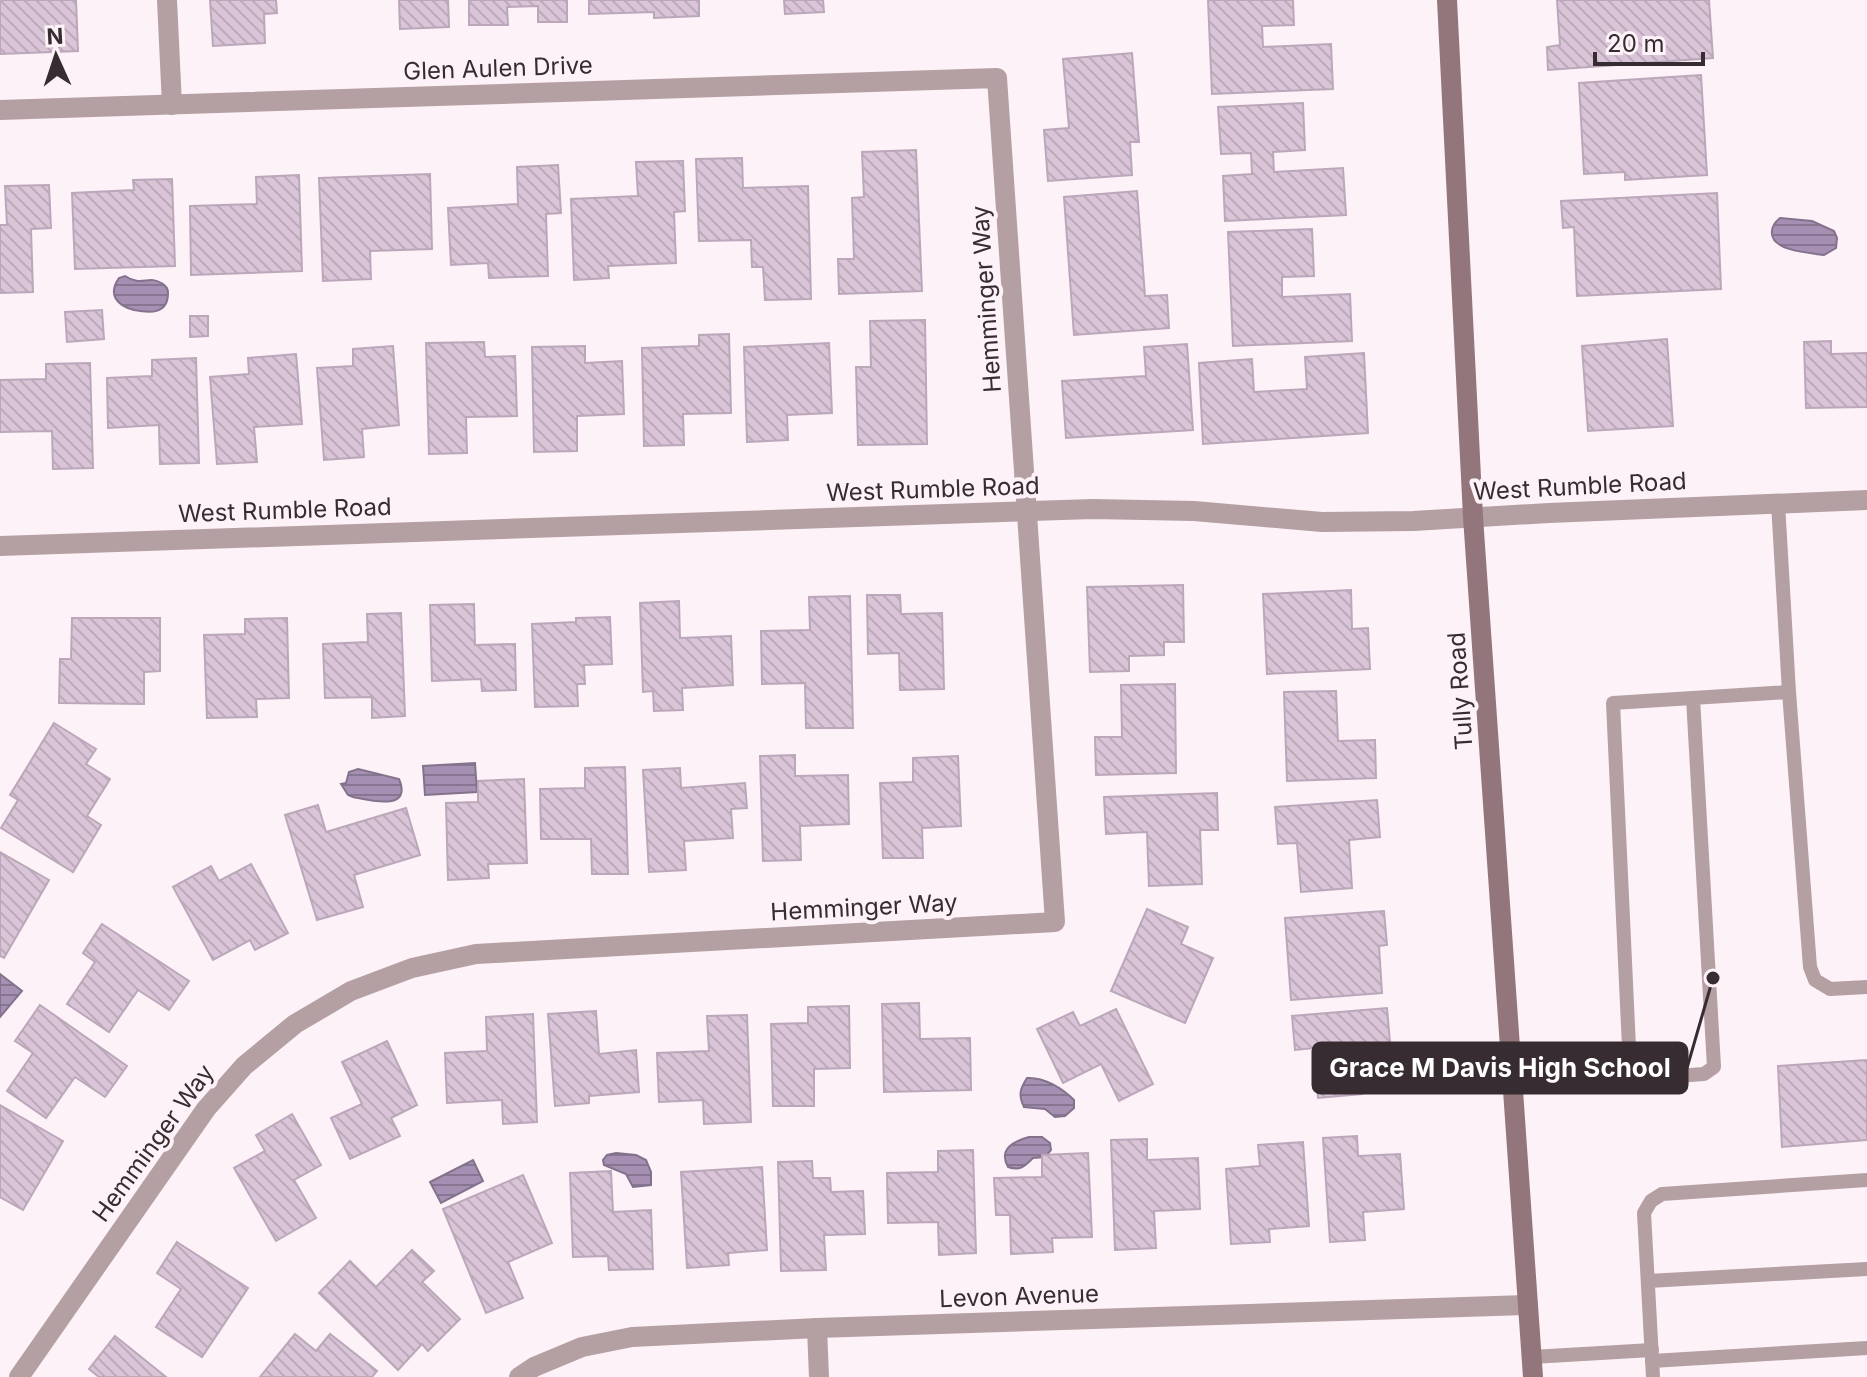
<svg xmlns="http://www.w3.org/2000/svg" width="1867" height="1377" viewBox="0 0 1867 1377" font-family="Inter,sans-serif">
<defs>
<pattern id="water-rules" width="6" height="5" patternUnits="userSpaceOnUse" patternTransform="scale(2)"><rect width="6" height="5" fill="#a590b3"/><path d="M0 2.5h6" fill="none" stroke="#877692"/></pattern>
<pattern id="building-back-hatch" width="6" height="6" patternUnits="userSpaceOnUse" patternTransform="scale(2)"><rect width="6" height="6" fill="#dac5d8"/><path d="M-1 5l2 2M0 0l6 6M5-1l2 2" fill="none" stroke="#bca9ba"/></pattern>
</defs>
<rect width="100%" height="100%" fill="#fdf2f8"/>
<g fill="url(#water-rules)" stroke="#84728c" stroke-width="2">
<path d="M 1780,218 L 1812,221 L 1834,231 L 1837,238 L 1836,248 L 1824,255 C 1811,253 1773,251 1772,234 C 1771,227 1775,222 1780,218 Z"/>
<path d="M 125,276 C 141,287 149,275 161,283 C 165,285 168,289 168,293 C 168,315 149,313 134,310 C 118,306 107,295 119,278 Z"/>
<polygon points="475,763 477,792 425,795 423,766"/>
<path d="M 358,769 L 399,779 C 413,812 369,800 353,797 L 348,795 L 341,784 L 346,783 L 349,772 Z"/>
<polygon points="0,974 22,991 0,1017"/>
<path d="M 1027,1078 C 1044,1077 1062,1088 1074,1100 L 1074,1108 L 1065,1116 L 1055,1117 L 1045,1109 L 1024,1107 C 1018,1095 1020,1089 1027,1078 Z"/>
<path d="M 1029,1137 L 1042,1137 L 1050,1143 L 1051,1150 L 1045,1157 L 1033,1158 C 1024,1167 1020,1171 1008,1167 C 998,1149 1014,1141 1029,1137 Z"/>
<polygon points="616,1153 636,1155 646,1160 651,1172 651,1185 633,1187 626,1174 604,1165 603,1160 607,1155"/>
<polygon points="473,1160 483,1181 441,1203 430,1182"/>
</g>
<g fill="url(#building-back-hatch)" stroke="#bba7b9" stroke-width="2">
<polygon points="0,0 76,0 78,51 0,54"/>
<polygon points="210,0 276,0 277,13 264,14 265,43 213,46"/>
<polygon points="399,0 448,0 449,27 400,29"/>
<polygon points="469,0 567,0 567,22 538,22 538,6 507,7 508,25 469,25"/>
<polygon points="589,0 699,0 699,16 654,18 654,12 589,14"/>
<polygon points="784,0 823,0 824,12 785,14"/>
<polygon points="1208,0 1293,0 1294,25 1262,26 1263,47 1331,44 1333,89 1212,94"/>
<polygon points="1557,0 1709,0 1713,58 1548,70 1547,47 1560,45"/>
<polygon points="1132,53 1139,142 1130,142 1132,175 1048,181 1044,130 1069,128 1063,59"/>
<polygon points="1701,75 1707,175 1625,180 1625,172 1584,174 1579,83"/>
<polygon points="1303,103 1305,150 1273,152 1274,172 1343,168 1346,215 1225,221 1223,176 1252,174 1251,153 1221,154 1218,107"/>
<polygon points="916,150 922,291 839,294 838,259 854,259 852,198 864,197 862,152"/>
<polygon points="742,158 743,188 808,186 811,299 765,300 763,267 752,267 751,240 699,241 696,159"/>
<polygon points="683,161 685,211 674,212 676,263 608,266 609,278 574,280 571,199 638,196 636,162"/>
<polygon points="558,165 561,213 546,214 548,276 489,278 488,263 451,265 448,208 518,204 517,167"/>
<polygon points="430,174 432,249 370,251 371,279 323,281 319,178"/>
<polygon points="299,175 302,271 191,275 190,206 257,204 256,177"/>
<polygon points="172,179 175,266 75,269 72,193 134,190 133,180"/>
<polygon points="49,185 51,228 31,229 33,292 0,293 0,225 7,225 5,186"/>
<polygon points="1137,191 1145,296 1167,295 1169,328 1074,335 1064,197"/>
<polygon points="1717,193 1721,289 1577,296 1574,227 1563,228 1561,201"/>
<polygon points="1312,229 1314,276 1282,277 1282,297 1350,294 1352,341 1233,346 1228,232"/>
<polygon points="102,310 104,339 67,342 65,312"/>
<polygon points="190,316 208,316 208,336 190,337"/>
<polygon points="925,320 927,444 858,445 856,367 871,367 870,321"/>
<polygon points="729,334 731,413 683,414 684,445 644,446 642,348 699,346 699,335"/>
<polygon points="1667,339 1673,426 1588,431 1582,346"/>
<polygon points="1831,341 1831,354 1867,353 1867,407 1806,408 1804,342"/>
<polygon points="484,342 485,357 515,356 517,416 466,417 467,453 429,454 426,343"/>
<polygon points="829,343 832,413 787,415 788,440 747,442 744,347"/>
<polygon points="1187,344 1193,430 1066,438 1062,381 1146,376 1144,347"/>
<polygon points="393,346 399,425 362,429 364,457 324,460 317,368 353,366 353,349"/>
<polygon points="585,346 585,363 622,361 624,414 577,416 577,451 534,452 532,347"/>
<polygon points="1364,353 1368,433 1203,444 1199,363 1252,359 1254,392 1307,389 1305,357"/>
<polygon points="296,354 302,424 254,427 257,462 217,464 210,377 249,374 248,358"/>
<polygon points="196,358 199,463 160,464 159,425 108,428 107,378 152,376 152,360"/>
<polygon points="90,363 93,468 53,469 52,431 0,432 0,380 46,379 46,364"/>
<polygon points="1183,585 1184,642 1164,642 1164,655 1129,656 1129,671 1090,672 1087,587"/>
<polygon points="1351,590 1352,629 1368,628 1370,669 1267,674 1263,594"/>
<polygon points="867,595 900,595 901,614 942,613 944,689 900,690 899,653 868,654"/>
<polygon points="850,596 853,728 806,728 805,683 762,684 761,631 810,630 809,597"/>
<polygon points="679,601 680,638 731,636 733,685 682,688 683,710 654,711 653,691 643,692 640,603"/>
<polygon points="474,604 475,645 515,644 516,690 482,691 481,679 432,681 430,605"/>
<polygon points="401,613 405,716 372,718 372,697 325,698 323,644 368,642 367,614"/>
<polygon points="610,617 612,664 584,665 585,684 577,684 578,706 535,707 532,624 576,622 576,618"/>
<polygon points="72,618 160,618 160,671 144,672 144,704 59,703 60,659 71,659"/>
<polygon points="287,618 289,698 256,699 257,717 207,718 204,635 245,634 245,619"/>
<polygon points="1175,684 1176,773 1096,775 1095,737 1122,737 1121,685"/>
<polygon points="1336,691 1338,741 1375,740 1376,778 1287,781 1284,692"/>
<polygon points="54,723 96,749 86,764 110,779 87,816 101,825 73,872 1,828 18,800 10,795"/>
<polygon points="795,755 795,776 848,775 849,824 800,826 801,860 763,861 760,756"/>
<polygon points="958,756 961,826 922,828 923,858 883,858 880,783 913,782 913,758"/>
<polygon points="625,767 628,874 592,874 591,839 541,839 540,789 585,788 585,768"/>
<polygon points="680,768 681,788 745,783 747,808 731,809 733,838 684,841 686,870 649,872 643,770"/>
<polygon points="524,779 527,863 488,864 489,878 448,880 446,803 478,802 478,781"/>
<polygon points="1217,793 1218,830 1200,830 1202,884 1149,886 1147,832 1106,834 1104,797"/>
<polygon points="1377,800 1380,837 1349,840 1352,888 1301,892 1297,843 1278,844 1275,807"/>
<polygon points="318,805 326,832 406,808 420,855 354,875 363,907 317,920 285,815"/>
<polygon points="0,852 49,880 4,958 0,956"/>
<polygon points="251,864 288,933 255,950 250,940 213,960 173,887 211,866 219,881"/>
<polygon points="1147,909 1188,927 1181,944 1213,958 1185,1023 1111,991"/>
<polygon points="1384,911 1387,945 1379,946 1382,993 1291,1000 1285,918"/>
<polygon points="102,924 189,981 169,1010 138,990 109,1032 67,1004 95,962 83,953"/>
<polygon points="919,1003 920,1039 970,1038 971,1090 884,1092 882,1004"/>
<polygon points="40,1005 127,1066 105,1097 75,1077 46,1118 7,1091 33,1053 15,1041"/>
<polygon points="849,1006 850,1068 814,1069 814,1106 773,1106 771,1024 808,1023 808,1007"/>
<polygon points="1387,1008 1391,1054 1359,1056 1362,1094 1318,1098 1314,1048 1295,1050 1292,1016"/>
<polygon points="1116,1009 1153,1084 1119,1101 1101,1064 1063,1083 1037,1029 1073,1012 1080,1026"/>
<polygon points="596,1011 599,1054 636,1050 639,1092 589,1096 589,1103 555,1106 548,1014"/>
<polygon points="533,1014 537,1122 503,1124 502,1100 447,1103 445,1053 487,1051 486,1017"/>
<polygon points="747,1015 751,1122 704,1124 703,1100 659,1102 657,1053 709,1051 707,1016"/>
<polygon points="387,1041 417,1105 391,1118 400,1136 350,1159 331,1118 362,1104 342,1062"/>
<polygon points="1867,1060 1867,1140 1782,1147 1778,1066"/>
<polygon points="0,1105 63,1141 23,1210 0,1197"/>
<polygon points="292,1114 321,1165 294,1180 316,1218 276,1241 234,1168 265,1151 256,1135"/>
<polygon points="1357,1136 1358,1156 1400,1154 1404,1209 1363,1212 1365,1240 1330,1242 1323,1138"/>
<polygon points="1147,1139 1147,1160 1198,1158 1200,1209 1154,1211 1156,1248 1115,1250 1111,1140"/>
<polygon points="1303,1142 1309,1226 1269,1229 1270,1242 1231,1244 1226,1169 1260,1166 1258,1145"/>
<polygon points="973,1150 976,1253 939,1255 938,1222 888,1223 887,1173 938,1172 938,1151"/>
<polygon points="1088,1153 1092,1237 1052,1238 1053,1252 1011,1254 1010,1215 996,1215 994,1178 1042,1177 1042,1155"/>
<polygon points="812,1161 813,1178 830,1178 831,1192 863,1191 865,1234 824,1235 826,1270 781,1271 778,1162"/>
<polygon points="762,1167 767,1250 728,1253 729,1265 687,1268 681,1172"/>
<polygon points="611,1171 613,1212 651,1210 653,1269 609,1270 608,1256 573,1257 570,1173"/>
<polygon points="523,1175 552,1243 508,1262 523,1298 486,1313 443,1209"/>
<polygon points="177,1242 248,1288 202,1357 156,1327 181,1289 157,1273"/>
<polygon points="412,1250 434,1271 422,1282 460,1319 428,1351 422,1344 398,1370 319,1293 350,1261 376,1287"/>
<polygon points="295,1334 316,1351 330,1334 377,1371 372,1377 260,1377"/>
<polygon points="115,1336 166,1377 99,1377 89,1369"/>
</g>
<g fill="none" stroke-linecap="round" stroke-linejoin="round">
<g stroke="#b49fa3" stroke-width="14">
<polyline points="1789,692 1810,967 1815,980 1830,989 1867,987"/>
<polyline points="1693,698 1714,1067 1704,1074 1637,1079 1630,1069 1613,703 1789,692 1778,503"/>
<polyline points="1513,1072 1629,1062"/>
<polyline points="1648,1281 1867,1269"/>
<polyline points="1532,1357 1652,1350"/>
<polyline points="1652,1361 1867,1348"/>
<polyline points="1653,1377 1644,1213 1651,1201 1662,1194 1867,1180"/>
</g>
<g stroke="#b49fa3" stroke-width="20">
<polyline points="167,0 172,105"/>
<polyline points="0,110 997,78 1055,922 476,954 412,968 351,991 295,1024 244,1066 206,1109 19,1377"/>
<polyline points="817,1328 819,1377"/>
<polyline points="519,1377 534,1367 582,1347 632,1337 817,1328 1528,1305"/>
</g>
<polyline stroke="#b49fa3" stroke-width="20" points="0,546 1093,509 1194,511 1322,522 1413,521 1549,513 1867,500"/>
<polyline stroke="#93767c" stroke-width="20" points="1447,0 1473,517 1533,1377"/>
</g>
<g text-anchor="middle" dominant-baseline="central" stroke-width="8" stroke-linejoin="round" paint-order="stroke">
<g font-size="24" fill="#362c31" stroke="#fdf2f8">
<text transform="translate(498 68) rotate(-2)">Glen Aulen Drive</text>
<text transform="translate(986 299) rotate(-94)">Hemminger Way</text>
<text transform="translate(1580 486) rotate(-3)">West Rumble Road</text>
<text transform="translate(933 489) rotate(-2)">West Rumble Road</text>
<text transform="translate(285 510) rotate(-2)">West Rumble Road</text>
<text transform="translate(1460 691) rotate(-94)">Tully Road</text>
<text transform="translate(864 907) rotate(-3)">Hemminger Way</text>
<text transform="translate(153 1143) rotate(-54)">Hemminger Way</text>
<text transform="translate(1019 1296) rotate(-2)">Levon Avenue</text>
</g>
</g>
<path fill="none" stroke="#362c31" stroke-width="3" d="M1713 978L1687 1068"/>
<circle fill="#362c31" stroke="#fdf2f8" stroke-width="3" cx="1713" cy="978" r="8"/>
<rect fill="#362c31" stroke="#362c31" stroke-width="3" x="1313" y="1043" width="374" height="50" rx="8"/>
<g font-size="26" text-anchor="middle" font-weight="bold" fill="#fff">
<text x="1500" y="1077">Grace M Davis High School</text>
</g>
<g transform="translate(56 56) rotate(357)" stroke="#fdf2f8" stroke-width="6" paint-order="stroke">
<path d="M0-6L14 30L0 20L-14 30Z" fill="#362c31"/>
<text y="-12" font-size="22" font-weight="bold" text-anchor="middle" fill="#362c31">N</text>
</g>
<path d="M1595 52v12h108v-12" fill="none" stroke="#362c31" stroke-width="4"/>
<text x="1607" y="52" font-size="24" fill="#362c31" stroke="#fdf2f8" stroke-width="6" paint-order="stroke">20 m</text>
</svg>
